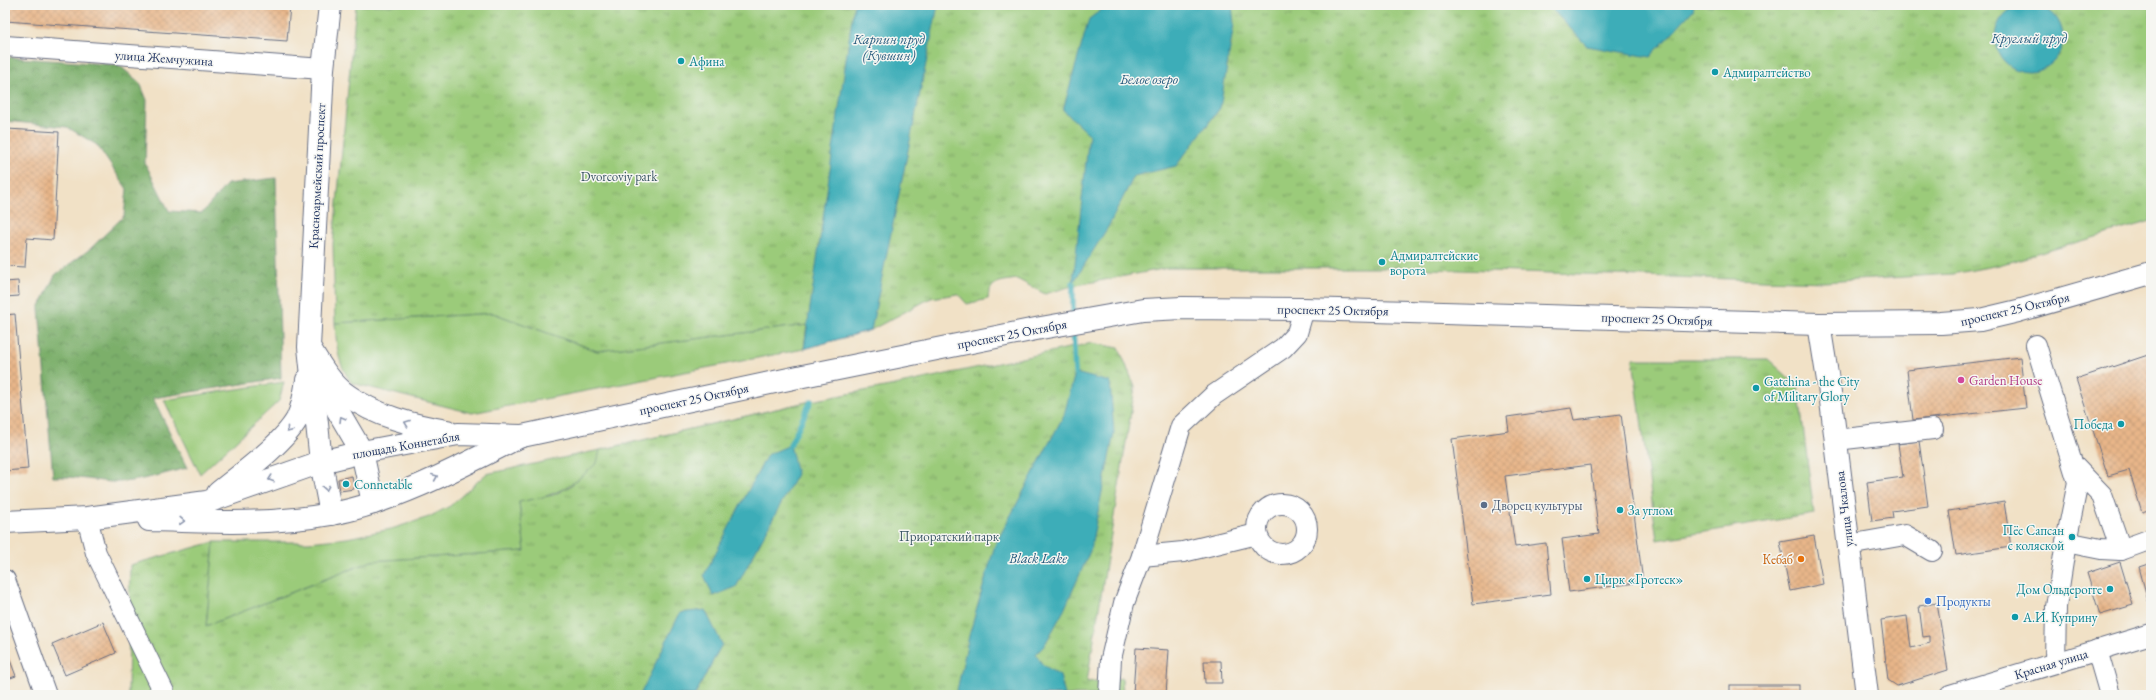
<svg xmlns="http://www.w3.org/2000/svg" width="2156" height="700" viewBox="0 0 2156 700" font-family="'EB Garamond',serif">
<defs>
<pattern id="forest-crowns" width="20" height="18" patternUnits="userSpaceOnUse"><rect width="20" height="18" fill="#7caf6a"/><path d="M2 6a3 3 0 1 1 6 0M12 15a3 3 0 1 1 6 0" fill="none" stroke="#658f5a"/></pattern>
<pattern id="park-tufts" width="24" height="20" patternUnits="userSpaceOnUse"><rect width="24" height="20" fill="#9bcb7a"/><path d="M3 7l-1-3M5 7V3M7 7l1-3M15 17l-1-3M17 17v-4M19 17l1-3" fill="none" stroke="#7ea567"/></pattern>
<pattern id="building-cross-hatch" width="8" height="8" patternUnits="userSpaceOnUse"><rect width="8" height="8" fill="#e8b689"/><path d="M0 0l8 8M0 8l8-8" fill="none" stroke="#c69d79"/></pattern>
</defs>
<rect width="100%" height="100%" fill="#f6f6f2"/>
<filter id="ink" filterUnits="userSpaceOnUse"><feTurbulence type="fractalNoise" baseFrequency=".025" numOctaves="2"/><feDisplacementMap in="SourceGraphic" scale="8" xChannelSelector="R" yChannelSelector="G"/><feConvolveMatrix kernelMatrix="1 2 1 2 8 2 1 2 1" color-interpolation-filters="sRGB"/></filter>
<filter id="wash" filterUnits="userSpaceOnUse"><feTurbulence type="fractalNoise" baseFrequency=".012" numOctaves="4" result="noise"/><feDisplacementMap in="SourceGraphic" scale="16" xChannelSelector="R" yChannelSelector="G"/><feGaussianBlur stdDeviation="0.9" result="paint"/><feColorMatrix in="noise" values="0 0 0 0 0 0 0 0 0 0 0 0 0 0 0 0 0 1.4 0 .05"/><feComposite in="paint" operator="in"/></filter>
<g filter="url(#wash)">
<rect width="100%" height="100%" fill="#f1e1c6"/>
<g fill="#9bcb7a" stroke="#5b7d6c">
<path d="M 493,313 L 597,351 L 807,325 L 804,349 L 472,413 L 352,383 C 337,363 337,348 335,323 Z"/>
<polygon points="284,382 279,401 200,474 164,400"/>
<path d="M 811,401 L 597,464 C 571,487 554,497 519,502 L 525,551 L 372,561 L 206,626 L 214,542 L 309,542 L 347,538 L 391,529 L 429,517 L 450,506 L 486,474 L 600,450 Z"/>
</g>
<path fill="url(#forest-crowns)" stroke="#4c6f64" d="M 5,57 L 119,65 L 140,83 L 147,100 L 145,163 L 169,211 L 202,213 L 227,184 L 276,178 L 281,378 L 153,398 L 187,468 C 162,474 136,483 111,482 C 91,480 73,476 53,477 L 39,308 L 55,275 L 90,249 L 124,216 L 127,189 L 97,145 L 67,127 L 5,121 Z"/>
<g fill="url(#park-tufts)" stroke="#5b7d6c">
<path d="M 356,5 L 2151,5 L 2151,221 L 1999,265 L 1952,274 L 1824,282 L 1399,268 L 1168,268 L 1072,286 L 1045,294 L 1017,279 C 1001,282 990,280 988,299 L 967,304 L 958,294 L 931,298 L 871,330 L 804,349 L 807,325 L 597,351 L 493,313 L 335,323 L 333,244 Z"/>
<polygon points="1092,343 1119,348 1135,387 1087,682 1122,678 1123,695 128,695 130,565 214,542 206,626 372,561 525,551 519,502 553,495 569,487 597,463 600,450 811,401 895,385"/>
<polygon points="1633,359 1768,359 1798,386 1814,514 1657,540"/>
</g>
<g fill="#3cadb8" stroke="#2c6e8b">
<circle cx="2029" cy="38" r="34"/>
<polygon points="854,5 938,5 871,330 804,349"/>
<polygon points="1108,5 1232,5 1234,24 1220,108 1176,166 1134,176 1108,227 1073,283 1089,134 1063,110 1089,19"/>
<polygon points="1548,5 1694,5 1693,10 1650,57 1587,46"/>
<polygon points="1075,373 1110,382 1114,433 1090,551 1064,610 1044,646 1036,654 1042,664 1060,676 1065,695 956,695 969,636 995,545 1064,415"/>
<polygon points="790,445 797,474 736,587 713,596 704,575 767,455"/>
<polygon points="705,610 722,644 695,695 640,695 680,613"/>
</g>
<g fill="none" stroke-linecap="round" stroke-linejoin="round">
<g stroke="#3cadb8" stroke-width="5.5">
<polyline points="1073,283 1073,319"/>
<polyline points="1073,327 1075,373"/>
<polyline points="790,445 811,401"/>
</g>
</g>
<g id="blocks">
<g fill="url(#building-cross-hatch)">
<polygon points="5,5 290,5 287,41 5,21"/>
<polygon points="7,129 59,132 53,240 27,238 25,267 5,266 5,173"/>
<polygon points="18,281 19,296 5,297 5,282"/>
<polygon points="15,314 28,469 5,471 5,315"/>
<polygon points="2151,354 2151,509 2142,512 2129,470 2108,476 2076,379"/>
<polygon points="2020,357 2026,408 1913,420 1907,370"/>
<polygon points="1571,408 1574,420 1621,414 1643,582 1569,592 1562,539 1599,534 1590,465 1505,476 1515,547 1546,543 1551,594 1473,604 1452,439 1509,431 1507,417"/>
<polygon points="1919,441 1928,506 1892,511 1893,518 1872,521 1867,482 1903,477 1898,444"/>
<polygon points="352,476 354,489 340,491 338,479"/>
<polygon points="2004,502 2011,547 1956,555 1949,511"/>
<polygon points="1814,536 1823,584 1790,591 1780,542"/>
<polygon points="2120,562 2133,605 2100,615 2087,573"/>
<polygon points="2151,563 2151,601 2148,601 2139,567"/>
<polygon points="1937,603 1948,670 1897,686 1888,680 1881,620 1907,616 1911,648 1930,643 1930,636 1923,637 1919,606"/>
<polygon points="103,622 116,653 65,675 52,644"/>
<polygon points="5,647 16,676 5,680"/>
<polygon points="1136,648 1169,650 1166,695 1133,694"/>
<polygon points="1204,661 1221,661 1222,683 1205,683"/>
<rect x="1730" y="685" width="69" height="10"/>
<polygon points="2080,691 2082,695 2068,695"/>
</g>
</g>
</g>
<g filter="url(#ink)">
<use href="#blocks" fill-opacity="0" stroke="#666d82" stroke-width="1"/>
<g fill="none" stroke-linecap="round" stroke-linejoin="round">
<g stroke="#666d82" stroke-width="22">
<g id="minor">
<polyline points="5,46 323,69"/>
<polyline points="2036,345 2078,482 2066,542 2056,607 2055,663"/>
<polyline points="1836,440 1933,429"/>
<polyline points="2074,466 2102,495 2121,550"/>
<circle cx="1282" cy="529" r="25"/>
<polyline points="87,518 96,553 164,692 157,695"/>
<polyline points="2066,542 2101,549 2121,550 2151,539"/>
<polyline points="1848,545 1905,535 1932,551"/>
<polyline points="1142,556 1183,552 1257,534"/>
<polyline points="5,580 46,695"/>
<polyline points="2097,650 2110,695"/>
<polyline points="1109,695 1111,659 1124,603 1142,556 1181,426 1214,395 1283,348 1297,333 1304,309"/>
<polyline points="1950,695 2151,634"/>
</g>
</g>
<g stroke="#666d82" stroke-width="24">
<g id="major">
<polyline points="330,5 323,69 309,347 321,462 331,514"/>
<polyline points="1819,324 1830,393 1867,695"/>
<path d="M 311,350 C 320,365 332,385 347,395 C 376,416 412,425 447,431"/>
<polyline points="324,379 338,411 362,452 373,503"/>
<path d="M 218,493 C 240,475 283,444 297,419 C 303,407 305,393 307,380"/>
<path d="M 149,520 C 209,522 272,525 331,514 C 393,503 464,465 521,436"/>
<polyline points="5,522 87,518 207,502 321,462 362,452 458,434 522,436 803,376 1041,328 1143,310 1182,308 1304,309 1819,324 1941,323 1980,320 2018,311 2151,273"/>
</g>
</g>
<use href="#minor" stroke="#fff" stroke-width="20"/>
<use href="#major" stroke="#fff" stroke-width="22"/>
</g>
<defs><path id="oneway-chevron" d="M-2-3.5L2.5 0L-2 3.5" fill="none" stroke-width="1.6" stroke-linecap="round" stroke-linejoin="round"/></defs>
<g stroke="#8d97ae">
<use href="#oneway-chevron" transform="translate(342 419) rotate(-121)"/>
<use href="#oneway-chevron" transform="translate(407 423) rotate(-160)"/>
<use href="#oneway-chevron" transform="translate(289 430) rotate(128)"/>
<use href="#oneway-chevron" transform="translate(435 477) rotate(-23)"/>
<use href="#oneway-chevron" transform="translate(271 479) rotate(161)"/>
<use href="#oneway-chevron" transform="translate(326 488) rotate(80)"/>
<use href="#oneway-chevron" transform="translate(182 521) rotate(2)"/>
</g>
</g>
<g fill="#0f9aa8" stroke="#f6f6f2" stroke-width="1.5">
<circle cx="681" cy="61" r="4"/>
<circle cx="1715" cy="72" r="4"/>
<circle cx="1382" cy="262" r="4"/>
<circle cx="1756" cy="388" r="4"/>
<circle cx="2121" cy="424" r="4"/>
<circle cx="346" cy="484" r="4"/>
<circle cx="1620" cy="510" r="4"/>
<circle cx="2072" cy="537" r="4"/>
<circle cx="1587" cy="579" r="4"/>
<circle cx="2110" cy="589" r="4"/>
<circle cx="2015" cy="617" r="4"/>
</g>
<circle fill="#d1479c" stroke="#f6f6f2" stroke-width="1.5" cx="1961" cy="380" r="4"/>
<circle fill="#5c6f8a" stroke="#f6f6f2" stroke-width="1.5" cx="1484" cy="505" r="4"/>
<circle fill="#e8710a" stroke="#f6f6f2" stroke-width="1.5" cx="1801" cy="559" r="4"/>
<circle fill="#3f7fe0" stroke="#f6f6f2" stroke-width="1.5" cx="1928" cy="601" r="4"/>
<g text-anchor="middle" dominant-baseline="central" stroke-width="3" stroke-linejoin="round" paint-order="stroke">
<g font-size="13" fill="#1b2f5e" stroke="#f6f6f2">
<text transform="translate(164 58) rotate(4)">улица Жемчужина</text>
<text transform="translate(317 176) rotate(-87)">Красноармейский проспект</text>
<text transform="translate(2015 309) rotate(-13)">проспект 25 Октября</text>
<text transform="translate(1333 310) rotate(1)">проспект 25 Октября</text>
<text transform="translate(1657 319) rotate(2)">проспект 25 Октября</text>
<text transform="translate(1012 334) rotate(-11)">проспект 25 Октября</text>
<text transform="translate(694 399) rotate(-12)">проспект 25 Октября</text>
<text transform="translate(406 445) rotate(-10)">площадь Коннетабля</text>
<text transform="translate(1844 509) rotate(-97)">улица Чкалова</text>
<text transform="translate(2051 664) rotate(-17)">Красная улица</text>
</g>
<g font-size="13" fill="#0d838f" stroke="#f6f6f2" text-anchor="start">
<text x="689" y="61">Афина</text>
<text x="1723" y="72">Адмиралтейство</text>
<text x="1390" y="255">Адмиралтейские<tspan x="1390" dy="15">ворота</tspan></text>
<text x="1764" y="381">Gatchina - the City<tspan x="1764" dy="15">of Military Glory</tspan></text>
<text x="2113" y="424" text-anchor="end">Победа</text>
<text x="354" y="484">Connetable</text>
<text x="1628" y="510">За углом</text>
<text x="2064" y="530" text-anchor="end">Пёс Сапсан<tspan x="2064" dy="15">с коляской</tspan></text>
<text x="1595" y="579">Цирк «Гротеск»</text>
<text x="2102" y="589" text-anchor="end">Дом Ольдерогге</text>
<text x="2023" y="617">А.И. Куприну</text>
</g>
<g font-size="13" fill="#3b5665" stroke="#f6f6f2">
<text x="619" y="176">Dvorcoviy park</text>
<text x="949" y="536">Приоратский парк</text>
</g>
<g font-size="13" fill="#b23c85" stroke="#f6f6f2" text-anchor="start">
<text x="1969" y="380">Garden House</text>
</g>
<g font-size="13" fill="#4e5e75" stroke="#f6f6f2" text-anchor="start">
<text x="1492" y="505">Дворец культуры</text>
</g>
<g font-size="13" fill="#c56008" stroke="#f6f6f2" text-anchor="end">
<text x="1793" y="559">Кебаб</text>
</g>
<g font-size="13" fill="#366cbe" stroke="#f6f6f2" text-anchor="start">
<text x="1936" y="601">Продукты</text>
</g>
<g font-size="14" font-style="italic" fill="#275b7e" stroke="#f6f6f2">
<text x="2029" y="38">Круглый пруд</text>
<text x="889" y="39">Карпин пруд<tspan x="889" dy="16">(Кувшин)</tspan></text>
<text x="1149" y="79">Белое озеро</text>
<text x="1038" y="558">Black Lake</text>
</g>
</g>
<rect width="2156" height="700" fill="none" stroke="#f6f6f2" stroke-width="20"/>
</svg>
